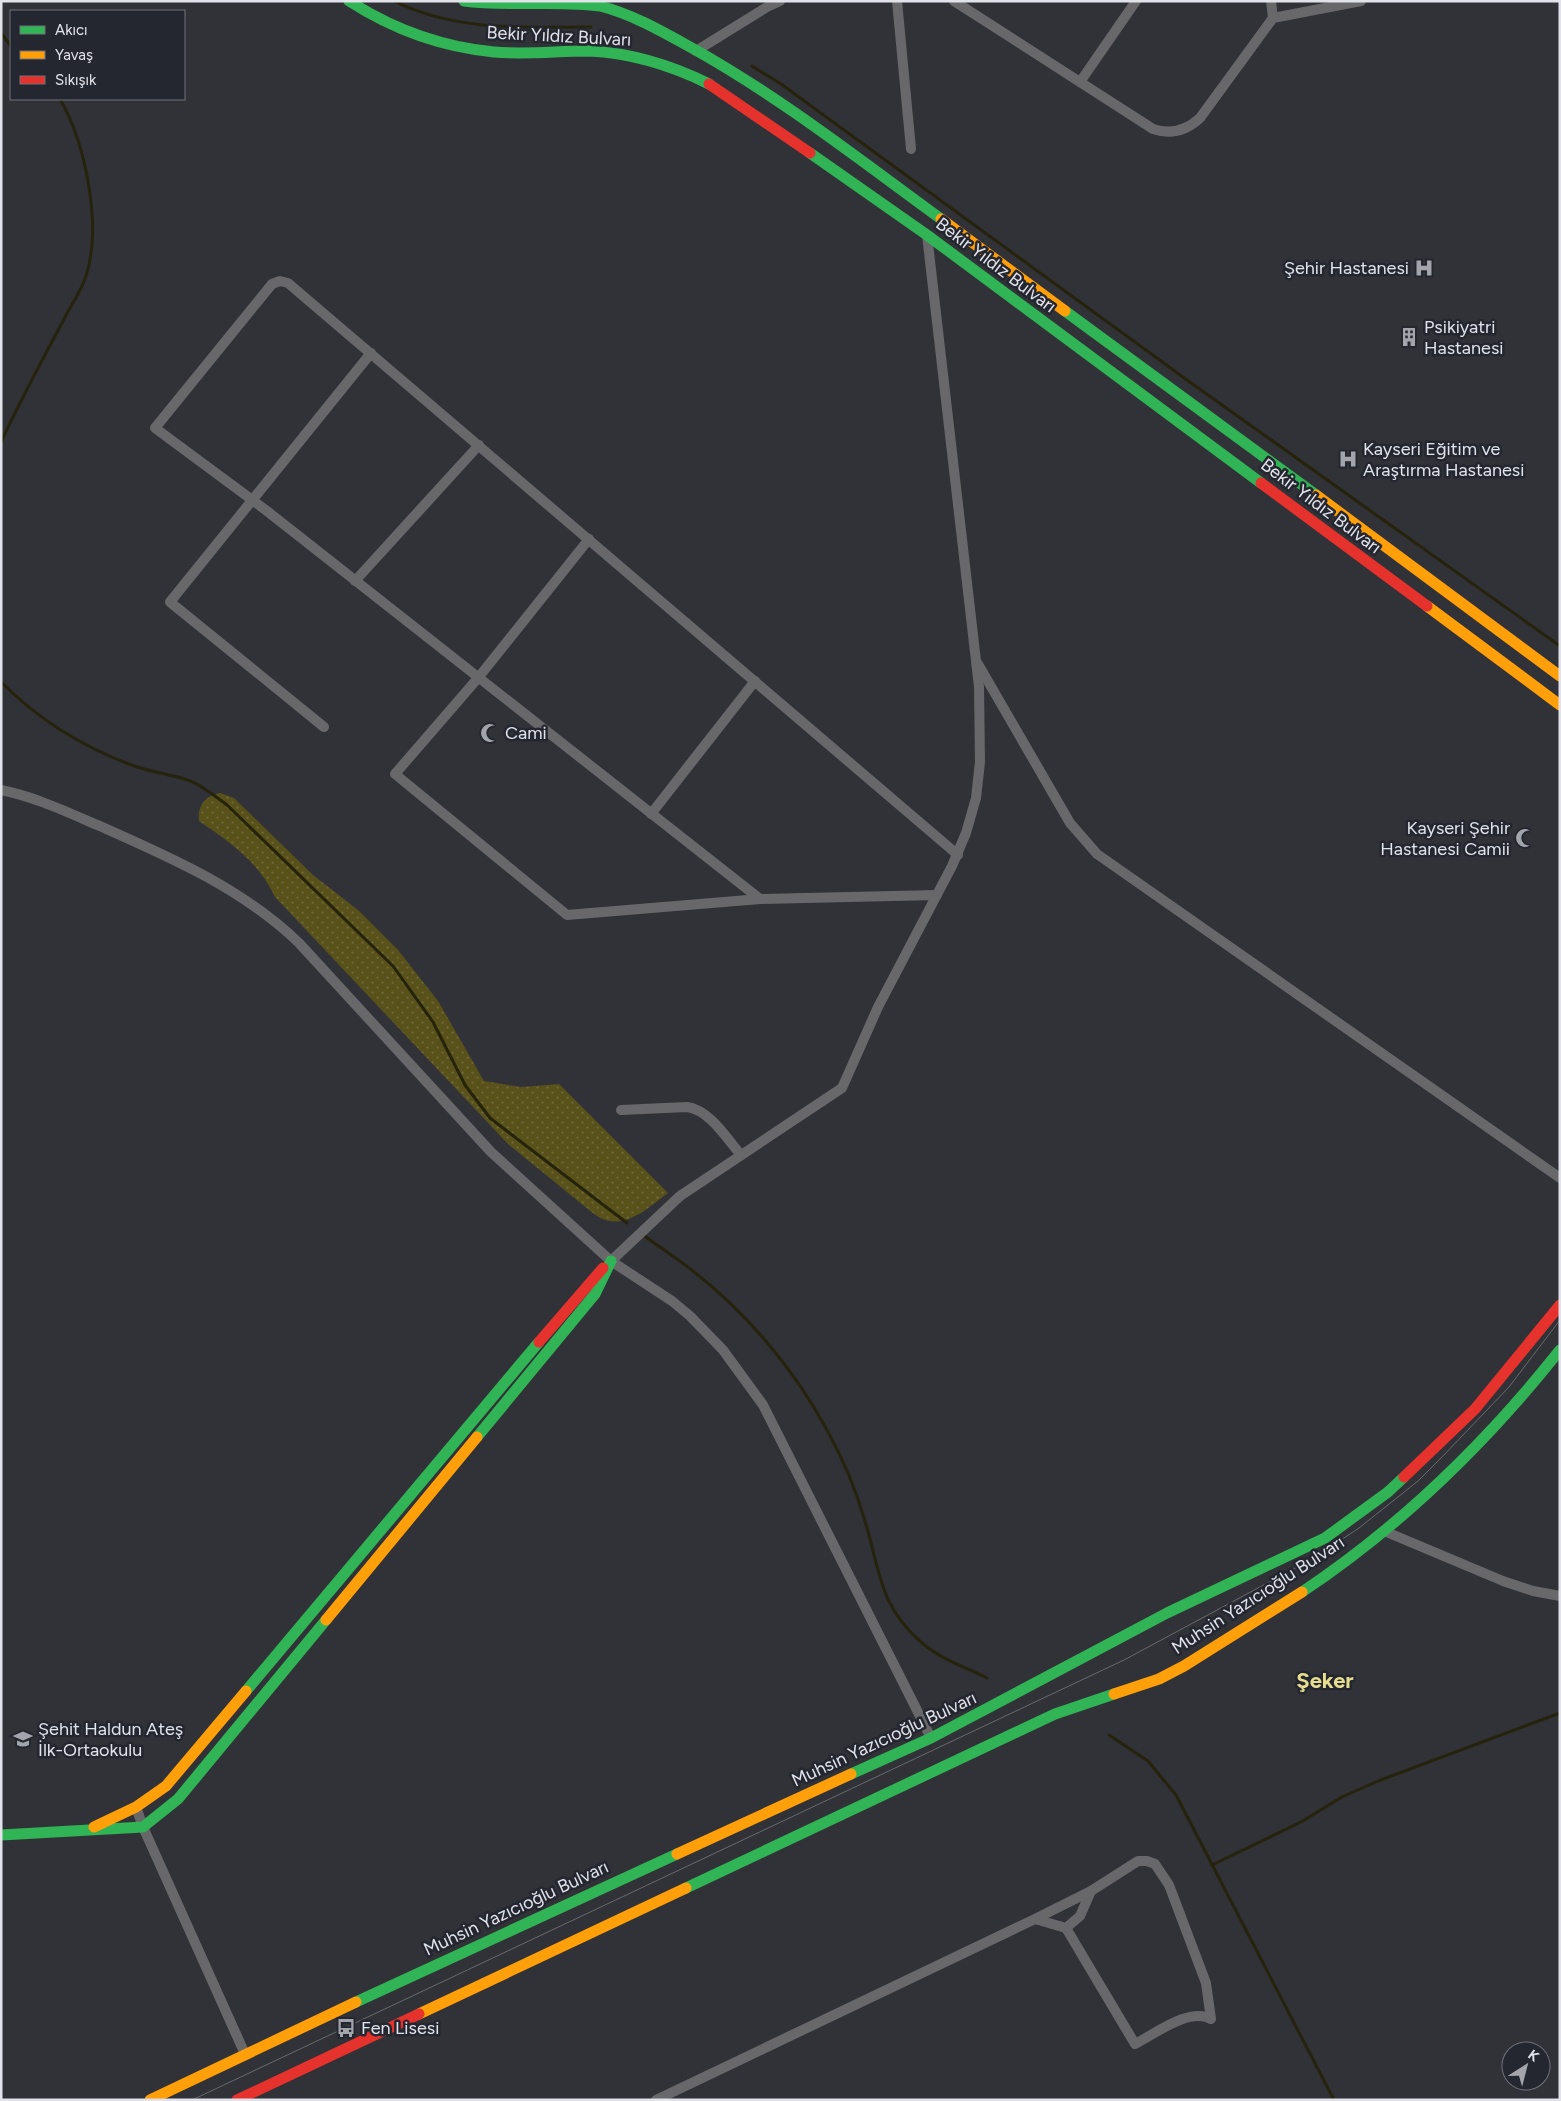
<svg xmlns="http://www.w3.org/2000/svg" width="1561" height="2101" viewBox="0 0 1561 2101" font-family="Figtree,sans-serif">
<defs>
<pattern id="green-dots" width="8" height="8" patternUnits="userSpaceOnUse" patternTransform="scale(1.25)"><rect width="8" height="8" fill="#58511a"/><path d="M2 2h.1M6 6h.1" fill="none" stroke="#706a3b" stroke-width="1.8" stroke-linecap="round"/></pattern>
</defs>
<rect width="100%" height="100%" fill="#313237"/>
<path fill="url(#green-dots)" d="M 220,793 L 234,798 L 313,875 L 358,910 L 398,950 L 438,1001 L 484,1081 L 521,1087 L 559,1084 L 668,1193 C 646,1209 622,1234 594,1214 L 508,1144 L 275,897 C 258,861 231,843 199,821 C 197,806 205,796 220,793 Z"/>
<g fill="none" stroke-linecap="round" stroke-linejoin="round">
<g stroke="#25230c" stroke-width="3">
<path d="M 394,1 C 456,32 524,27 591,27"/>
<polyline points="1,33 11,46"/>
<polyline points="752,66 781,84 1187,380 1560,646"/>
<path d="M 1,442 C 20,401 41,362 62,323 C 69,308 79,295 85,279 C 103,229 86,144 60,99"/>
<path d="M 1,682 C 39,720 86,749 137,767 C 152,772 169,774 185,779 C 200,784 214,795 227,805 L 393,966 L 433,1022 L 465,1085 L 490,1118 L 627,1223"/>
<path d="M 642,1234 C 656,1245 671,1254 685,1265 C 743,1308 793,1367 827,1430 C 843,1459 856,1490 865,1521 C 880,1570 879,1606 921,1642 C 940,1659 965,1667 987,1678"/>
<polyline points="1109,1735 1148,1761 1176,1795 1334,2100"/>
<polyline points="1212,1865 1301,1822 1342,1797 1378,1781 1560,1713"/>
</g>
<g stroke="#68686b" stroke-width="10">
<polyline points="897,1 911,149"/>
<path d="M 954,1 L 1153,129 C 1171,135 1186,131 1200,118 L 1273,18 L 1361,1"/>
<polyline points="1271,1 1273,18"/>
<polyline points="696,51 767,7 780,1"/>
<polyline points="1080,82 1136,1"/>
<polyline points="589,539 478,678 395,774 567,915 760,899 937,895"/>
<polyline points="355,581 479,445"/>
<polyline points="978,664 1070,823 1097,854 1560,1178"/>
<polyline points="324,727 170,602 371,353"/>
<path d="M 1,790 C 36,797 69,813 102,827 C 172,858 243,889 299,943 L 491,1152 L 611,1261 L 672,1301 L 690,1316 L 723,1350 L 763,1405 L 931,1738"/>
<polyline points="651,814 755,681"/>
<polyline points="760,899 267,511 155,428 272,284 280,281 288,283 958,855"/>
<path d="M 621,1110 L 687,1107 C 710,1110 727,1139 741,1155"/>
<polyline points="611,1261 680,1196 842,1088 878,1007 952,866 966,833 976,798 980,762 979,687 927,235"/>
<polyline points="1384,1531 1503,1581 1533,1591 1560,1596"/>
<polyline points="136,1807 143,1827 245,2054"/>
<polyline points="1066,1928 1080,1916 1091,1891"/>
<path d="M 656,2100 L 1035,1919 L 1091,1891 L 1138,1861 L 1147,1861 L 1155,1864 L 1169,1885 L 1206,1983 L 1211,2019 C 1189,2007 1155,2034 1135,2044 L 1066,1928 L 1035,1919"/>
</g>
<g stroke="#30b455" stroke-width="11">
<path d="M 349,1 C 394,30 441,47 494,52 C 526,55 557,51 589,51 C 631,53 671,65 709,84"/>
<path d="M 464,1 C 508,7 558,0 600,6 C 632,14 663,32 692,48 C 780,97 860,160 941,219"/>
<polyline points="810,153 927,235 1261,483"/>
<polyline points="1065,311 1316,495"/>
<polyline points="477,1437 595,1294 611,1261"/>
<path d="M 1302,1592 C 1401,1526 1486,1443 1560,1350"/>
<polyline points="246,1691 539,1342"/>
<polyline points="851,1774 931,1738 1167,1613 1325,1538 1388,1492 1404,1477"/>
<polyline points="1,1835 143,1827 178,1799 326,1620"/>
<polyline points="686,1888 1055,1714 1114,1694"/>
<polyline points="356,2002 677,1854"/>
</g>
<g stroke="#ff9f0a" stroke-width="11">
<polyline points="941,219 1065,311"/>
<polyline points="1316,495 1560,676"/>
<polyline points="1427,606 1560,705"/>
<polyline points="326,1620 477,1437"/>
<polyline points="1114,1694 1159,1679 1184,1666 1302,1592"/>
<polyline points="94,1827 136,1807 166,1786 246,1691"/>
<polyline points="677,1854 851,1774"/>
<polyline points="419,2014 686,1888"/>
<polyline points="150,2100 356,2002"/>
</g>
<g stroke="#e5322d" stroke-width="11">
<polyline points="709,84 810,153"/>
<polyline points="1261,483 1427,606"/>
<polyline points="539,1342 603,1268"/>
<polyline points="1404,1477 1475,1409 1560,1305"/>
<polyline points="237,2100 419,2014"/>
</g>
<polyline stroke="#68696d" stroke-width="1" points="192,2100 1124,1660 1312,1559 1359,1528 1418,1481 1441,1458 1509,1387 1560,1320"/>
</g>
<defs>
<g id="hospital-bare" transform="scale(1.5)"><path d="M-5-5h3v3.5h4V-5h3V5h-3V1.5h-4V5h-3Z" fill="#a4a5ab" stroke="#242630" stroke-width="2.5" paint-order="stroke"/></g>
<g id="building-bare" transform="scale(1.5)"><path d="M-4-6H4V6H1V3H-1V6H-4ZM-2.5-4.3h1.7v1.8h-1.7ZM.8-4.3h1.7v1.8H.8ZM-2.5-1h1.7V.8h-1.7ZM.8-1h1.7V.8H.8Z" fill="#a4a5ab" stroke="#242630" stroke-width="2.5" paint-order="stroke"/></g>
<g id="mosque-bare" transform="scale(1.5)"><path d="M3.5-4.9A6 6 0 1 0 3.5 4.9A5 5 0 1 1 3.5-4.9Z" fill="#a4a5ab" stroke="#242630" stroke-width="2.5" paint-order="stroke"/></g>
<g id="school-bare" transform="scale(1.5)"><path d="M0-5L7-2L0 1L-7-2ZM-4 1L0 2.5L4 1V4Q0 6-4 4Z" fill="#a4a5ab" stroke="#242630" stroke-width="2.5" paint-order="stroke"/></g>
<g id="bus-bare" transform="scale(1.5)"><path d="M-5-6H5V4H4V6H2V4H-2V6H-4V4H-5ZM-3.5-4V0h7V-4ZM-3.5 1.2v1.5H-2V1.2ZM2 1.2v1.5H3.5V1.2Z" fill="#a4a5ab" stroke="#242630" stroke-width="2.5" paint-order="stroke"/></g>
</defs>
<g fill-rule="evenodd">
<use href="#hospital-bare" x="1424" y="268"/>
<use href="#building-bare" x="1409" y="337"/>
<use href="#hospital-bare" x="1348" y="459"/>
<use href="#mosque-bare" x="490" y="733"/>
<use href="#mosque-bare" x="1525" y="838"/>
<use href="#school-bare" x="23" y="1739"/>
<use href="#bus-bare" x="346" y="2028"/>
</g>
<g text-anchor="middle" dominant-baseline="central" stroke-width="5" stroke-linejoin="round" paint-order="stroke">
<g font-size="18" fill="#e2e3ea" stroke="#242630">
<text transform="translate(559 36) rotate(3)">Bekir Yıldız Bulvarı</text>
<text transform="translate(996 265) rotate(37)">Bekir Yıldız Bulvarı</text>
<text transform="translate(1321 506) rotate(37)">Bekir Yıldız Bulvarı</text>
<text transform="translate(1258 1595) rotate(-33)">Muhsin Yazıcıoğlu Bulvarı</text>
<text transform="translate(884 1739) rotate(-25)">Muhsin Yazıcıoğlu Bulvarı</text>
<text transform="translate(516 1908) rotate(-25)">Muhsin Yazıcıoğlu Bulvarı</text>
</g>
<g font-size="18" fill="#e2e3ea" stroke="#242630" text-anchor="start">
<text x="1409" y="268" text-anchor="end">Şehir Hastanesi</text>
<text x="1424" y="327">Psikiyatri<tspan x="1424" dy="21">Hastanesi</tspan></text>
<text x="1363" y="449">Kayseri Eğitim ve<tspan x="1363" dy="21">Araştırma Hastanesi</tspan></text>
<text x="505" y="733">Cami</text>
<text x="1510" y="828" text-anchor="end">Kayseri Şehir<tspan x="1510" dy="21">Hastanesi Camii</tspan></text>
<text x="38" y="1729">Şehit Haldun Ateş<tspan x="38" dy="21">İlk-Ortaokulu</tspan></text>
<text x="361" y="2028">Fen Lisesi</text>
</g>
<g font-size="22" font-weight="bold" fill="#e6dd8e" stroke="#242630">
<text x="1325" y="1680">Şeker</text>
</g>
</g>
<rect width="1561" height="2101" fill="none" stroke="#e2e3ea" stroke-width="5"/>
<rect x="10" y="10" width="175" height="90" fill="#242630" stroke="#70727a"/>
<rect x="20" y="26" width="25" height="8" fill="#30b455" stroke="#70727a"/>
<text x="55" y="35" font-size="15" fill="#e2e3ea">Akıcı</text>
<rect x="20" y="51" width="25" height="8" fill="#ff9f0a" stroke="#70727a"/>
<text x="55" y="60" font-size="15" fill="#e2e3ea">Yavaş</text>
<rect x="20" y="76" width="25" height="8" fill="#e5322d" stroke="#70727a"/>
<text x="55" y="85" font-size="15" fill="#e2e3ea">Sıkışık</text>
<g transform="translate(1526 2066) rotate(36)"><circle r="24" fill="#242630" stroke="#70727a"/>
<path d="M0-4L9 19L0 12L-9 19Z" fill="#a4a5ab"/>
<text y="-8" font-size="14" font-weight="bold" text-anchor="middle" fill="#e2e3ea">K</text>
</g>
</svg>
